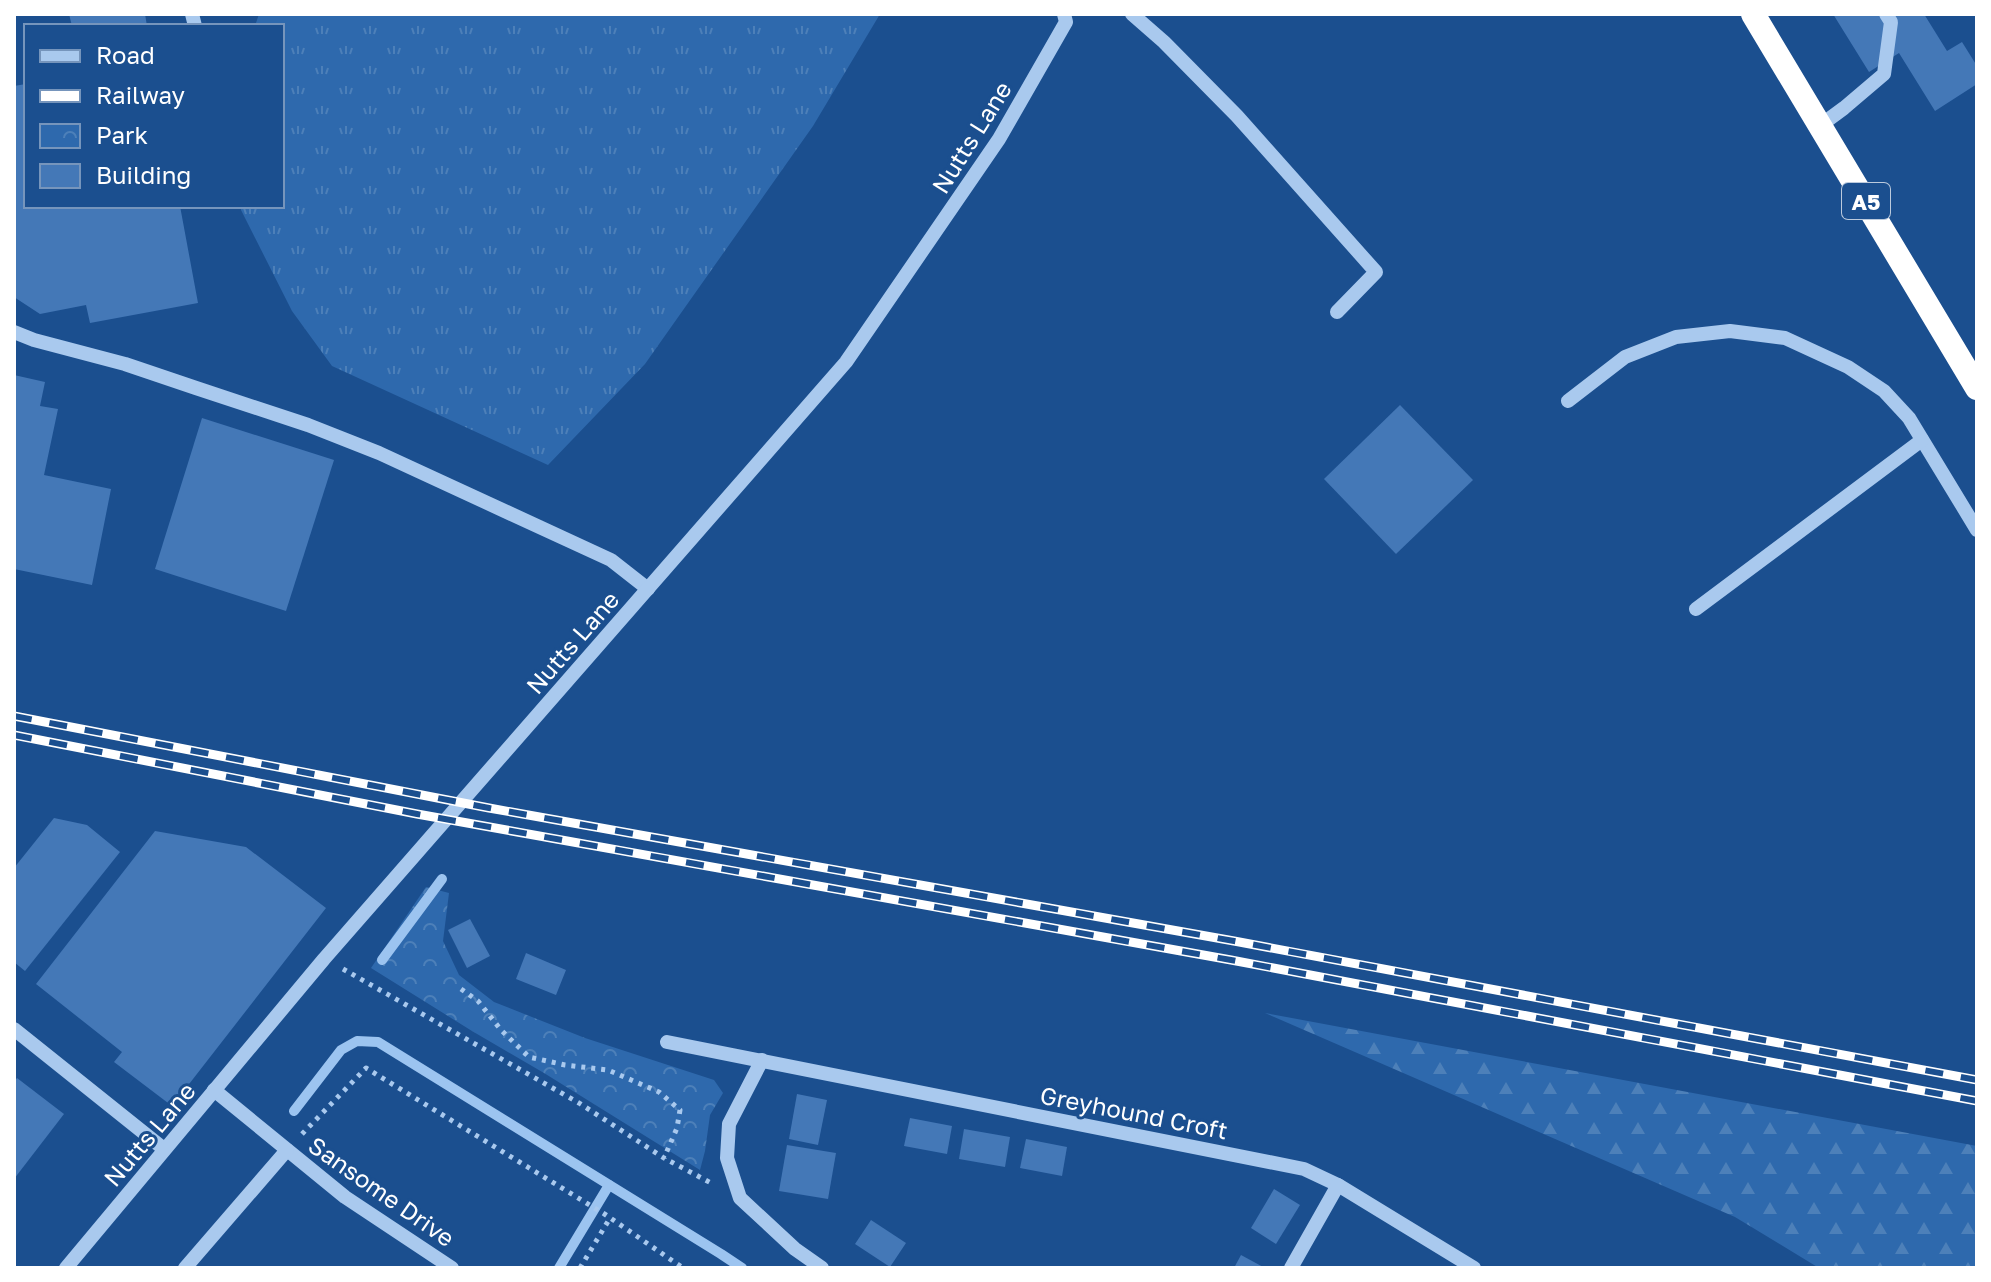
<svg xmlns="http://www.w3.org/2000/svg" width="1991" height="1282" viewBox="0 0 1991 1282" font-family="'Golos Text',sans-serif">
<defs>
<pattern id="grass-tufts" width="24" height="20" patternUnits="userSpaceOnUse" patternTransform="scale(2)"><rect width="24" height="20" fill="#2e69ad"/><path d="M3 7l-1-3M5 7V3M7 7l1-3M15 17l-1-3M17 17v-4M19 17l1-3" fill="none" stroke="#4d80b9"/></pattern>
<pattern id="forest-firs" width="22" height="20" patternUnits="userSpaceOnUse" patternTransform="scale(2)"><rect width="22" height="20" fill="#2e69ad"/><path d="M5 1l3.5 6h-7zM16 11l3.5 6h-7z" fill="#4d80b9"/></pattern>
<pattern id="park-crowns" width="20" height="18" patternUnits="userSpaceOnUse" patternTransform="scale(2)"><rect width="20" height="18" fill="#2e69ad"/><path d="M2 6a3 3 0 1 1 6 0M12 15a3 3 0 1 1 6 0" fill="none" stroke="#4d80b9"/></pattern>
</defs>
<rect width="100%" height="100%" fill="#1b4f8f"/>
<polygon fill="url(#grass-tufts)" points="259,14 880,14 813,126 645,364 548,465 332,366 292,311 241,210 241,206 282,206 282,26 255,26"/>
<polygon fill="url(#forest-firs)" points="1265,1013 1977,1146 1977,1268 1819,1268 1735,1217"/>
<polygon fill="url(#park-crowns)" points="426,887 449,893 443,941 459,975 494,1002 585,1038 714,1080 723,1093 710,1115 705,1151 700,1170 544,1073 472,1031 371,968"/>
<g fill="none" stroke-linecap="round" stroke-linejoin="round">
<g stroke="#9cc4f0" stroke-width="10">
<polyline points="382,960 442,879"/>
<polyline points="294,1111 341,1050 357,1041 378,1042 721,1254 742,1268"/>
<polyline points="559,1268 609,1185"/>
</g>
</g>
<g fill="#4478b7">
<polygon points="69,14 145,14 147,26 72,26"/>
<polygon points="1833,14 1924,14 1947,51 1962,42 1977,66 1977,84 1935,111 1899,53 1869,72"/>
<polygon points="26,84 26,206 180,206 198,303 90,323 86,305 40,314 14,297 14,86"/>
<polygon points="14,375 45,382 40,406 58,409 44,475 111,489 92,585 14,569"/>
<polygon points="1400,405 1473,480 1396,554 1324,479"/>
<polygon points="202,418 334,460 286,611 155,569"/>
<polygon points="54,818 87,825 120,852 25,971 14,962 14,868"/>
<polygon points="155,831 246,847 326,908 172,1106 114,1062 122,1052 36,984"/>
<polygon points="470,919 490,956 467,968 448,930"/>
<polygon points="526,953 566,970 556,995 516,979"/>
<polygon points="17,1078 64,1114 14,1179 14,1082"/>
<polygon points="797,1094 827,1100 818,1145 789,1139"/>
<polygon points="910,1118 952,1126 947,1154 904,1146"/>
<polygon points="964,1129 1010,1137 1005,1167 959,1159"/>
<polygon points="1026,1139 1067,1147 1062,1176 1020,1168"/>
<polygon points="787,1145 836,1153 828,1199 779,1191"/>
<polygon points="1274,1189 1300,1205 1276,1244 1251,1228"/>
<polygon points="871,1220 906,1243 890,1267 855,1244"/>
<polygon points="1241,1255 1265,1268 1234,1268"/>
</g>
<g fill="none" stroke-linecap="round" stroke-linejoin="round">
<g stroke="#a9c9ee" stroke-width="5" stroke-dasharray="4 6" stroke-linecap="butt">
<polyline points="343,969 579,1103 664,1158 711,1183"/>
<polyline points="461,989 478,1001 501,1030 529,1057 565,1065 608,1070 659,1092 680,1110 677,1128 664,1158"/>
<polyline points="302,1134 366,1068 606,1215 683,1268"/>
<polyline points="580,1268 610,1218"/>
</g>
<g stroke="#a9c9ee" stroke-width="14">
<polyline points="192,14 195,26"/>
<polyline points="1132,14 1164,42 1237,116 1376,272 1337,312"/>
<polyline points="1821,125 1844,108 1884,74 1891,22 1886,14"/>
<polyline points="14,332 34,340 125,364 196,388 308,425 379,453 611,560 648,589"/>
<polyline points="1568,401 1625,357 1676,337 1730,331 1785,338 1848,367 1884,391 1909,418 1977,530"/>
<polyline points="1696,609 1922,440"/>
<polyline points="14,1029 164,1149"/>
<polyline points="667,1042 1304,1169 1338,1185 1474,1268"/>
<polyline points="762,1060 729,1124 727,1158 740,1198 795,1249 822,1268"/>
<polyline points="214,1090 345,1197 452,1268"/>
<polyline points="66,1268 324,959 846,362 999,139 1066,22 1064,14"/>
<polyline points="185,1268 287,1150"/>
<polyline points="1291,1268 1338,1185"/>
</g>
<polyline stroke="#fff" stroke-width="24" points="1753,14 1977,388"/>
<g stroke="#fff" stroke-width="9">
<g id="rail">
<polyline points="14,716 489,808 1234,941 1977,1080"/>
<polyline points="14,735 417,814 1231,960 1977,1101"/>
</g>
</g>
<use href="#rail" stroke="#1b4f8f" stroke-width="6" stroke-dasharray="18" stroke-linecap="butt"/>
</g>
<g text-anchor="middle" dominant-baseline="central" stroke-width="6" stroke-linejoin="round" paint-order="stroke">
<rect fill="#1b4f8f" stroke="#bbcadd" stroke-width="2" x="1842" y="183" width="48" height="36" rx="6"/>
<g font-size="22" font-weight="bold" fill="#fff">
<text x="1866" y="201">A5</text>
</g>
<g font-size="24" fill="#fff" stroke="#1b4f8f">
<text transform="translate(971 137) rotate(-58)">Nutts Lane</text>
<text transform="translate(572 642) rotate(-49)">Nutts Lane</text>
<text transform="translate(1134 1112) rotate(11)">Greyhound Croft</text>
<text transform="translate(149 1134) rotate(-50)">Nutts Lane</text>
<text transform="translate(382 1191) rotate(35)">Sansome Drive</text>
</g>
</g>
<rect width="1991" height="1282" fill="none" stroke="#ffffff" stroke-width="32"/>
<rect x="24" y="24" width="260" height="184" fill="#1b4f8f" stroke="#7695bc" stroke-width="2"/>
<rect x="40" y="50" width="40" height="12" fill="#a9c9ee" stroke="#7695bc" stroke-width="2"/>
<text x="96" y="64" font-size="24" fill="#ffffff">Road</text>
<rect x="40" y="90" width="40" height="12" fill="#ffffff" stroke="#7695bc" stroke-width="2"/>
<text x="96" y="104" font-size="24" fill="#ffffff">Railway</text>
<rect x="40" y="124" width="40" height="24" fill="url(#park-crowns)" stroke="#7695bc" stroke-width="2"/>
<text x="96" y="144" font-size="24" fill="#ffffff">Park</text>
<rect x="40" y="164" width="40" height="24" fill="#4478b7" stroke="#7695bc" stroke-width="2"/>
<text x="96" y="184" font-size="24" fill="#ffffff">Building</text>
</svg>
